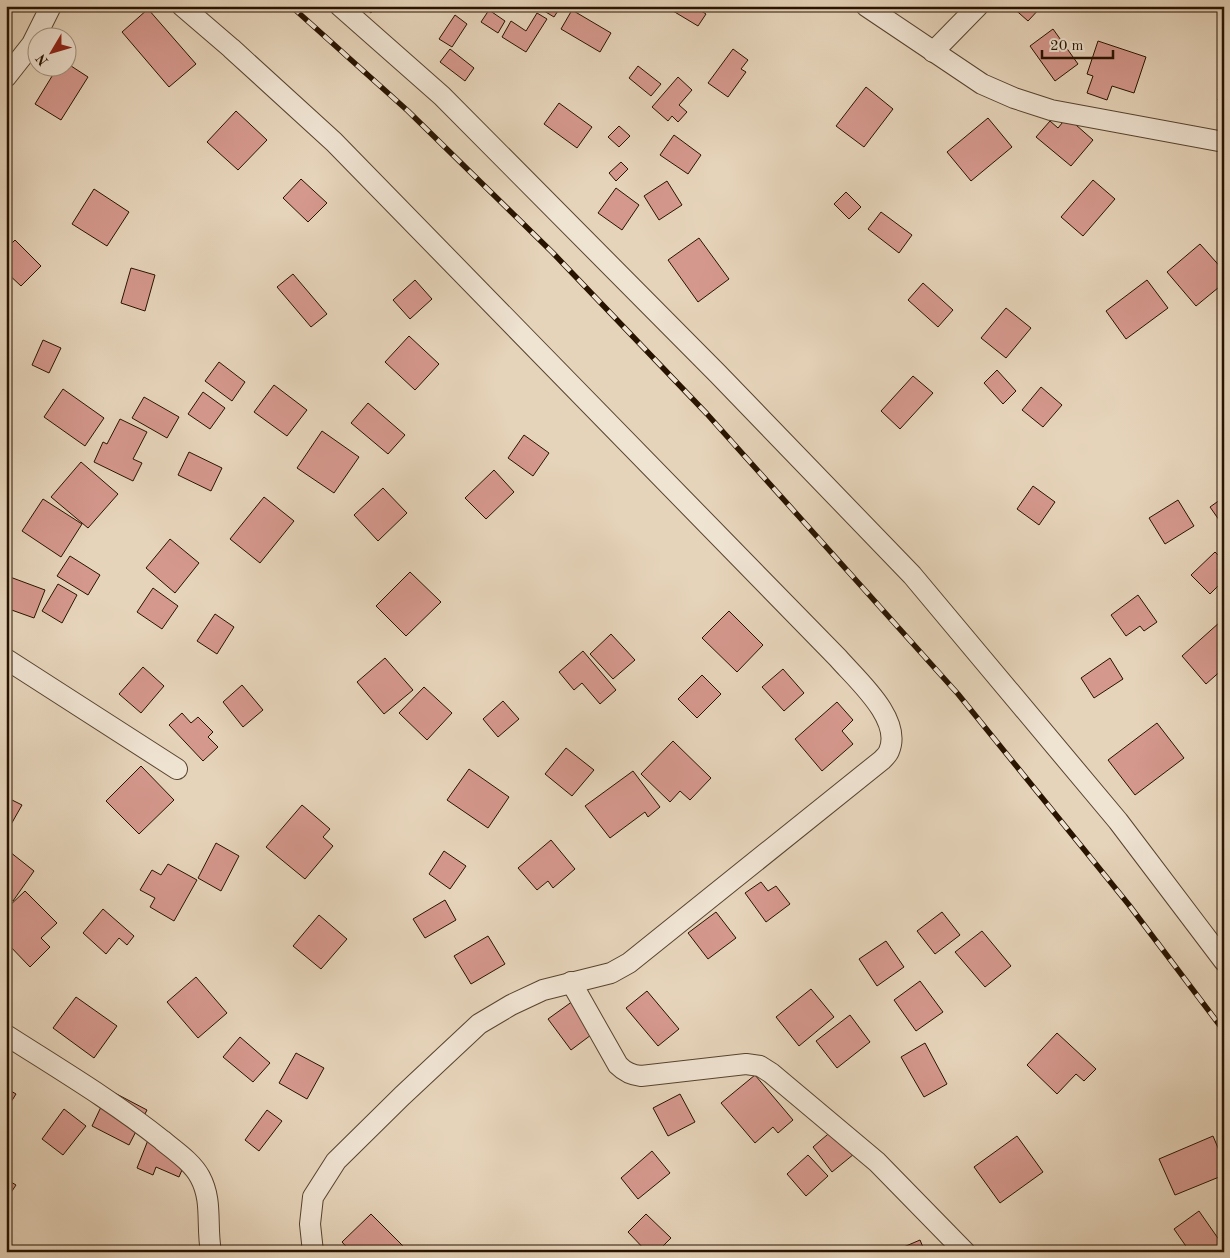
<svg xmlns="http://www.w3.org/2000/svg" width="1230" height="1258" viewBox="0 0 1230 1258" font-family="'Old Standard TT',serif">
<rect width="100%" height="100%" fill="#e6d4ba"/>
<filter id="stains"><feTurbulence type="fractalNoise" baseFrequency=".004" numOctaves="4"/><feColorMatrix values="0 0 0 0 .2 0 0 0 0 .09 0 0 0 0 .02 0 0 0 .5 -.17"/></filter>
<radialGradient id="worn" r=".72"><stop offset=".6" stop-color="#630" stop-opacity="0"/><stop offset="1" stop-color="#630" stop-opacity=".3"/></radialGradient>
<g fill="#d5988d" stroke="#281300">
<polygon points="362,6 376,6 371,13"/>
<polygon points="536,6 561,6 554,17"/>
<polygon points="668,6 694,6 706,14 698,26 668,8"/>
<polygon points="1011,6 1042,6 1028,21"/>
<polygon points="148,9 196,64 169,87 122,32"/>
<polygon points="489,10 505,21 498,33 481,22"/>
<polygon points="572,10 611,33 600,52 561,29"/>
<polygon points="537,13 547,19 526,52 502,37 511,21 526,31"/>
<polygon points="455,15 467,24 452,47 439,39"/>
<polygon points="1053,29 1078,64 1055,81 1030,46"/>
<polygon points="1098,41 1146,57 1134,93 1112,86 1107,100 1087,93 1093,76 1087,74"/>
<polygon points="450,49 474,68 465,81 440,62"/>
<polygon points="733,49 748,60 741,69 746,72 728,97 708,83"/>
<polygon points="68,64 88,77 61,120 35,104 57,68 68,68"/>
<polygon points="638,66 661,84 651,96 629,78"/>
<polygon points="678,77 692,90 679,105 687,112 678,122 672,116 668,121 652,107"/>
<polygon points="866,87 893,109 864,147 836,126"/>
<polygon points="1224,87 1224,102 1218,100"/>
<polygon points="559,103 592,127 577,148 544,124"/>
<polygon points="236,111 267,140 238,170 207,142"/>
<polygon points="1067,117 1093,140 1071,166 1036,137 1050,121 1058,128"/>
<polygon points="988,118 1012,147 971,181 947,152"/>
<polygon points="619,126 630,136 619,147 608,137"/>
<polygon points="674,135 701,155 688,174 660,155"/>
<polygon points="621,162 628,169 616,181 609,173"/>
<polygon points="301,179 327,203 308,222 283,198"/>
<polygon points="1093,180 1115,199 1083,236 1061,217"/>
<polygon points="667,181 682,205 659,220 644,196"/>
<polygon points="616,188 639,205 622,230 598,213"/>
<polygon points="94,189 129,212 107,246 72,224"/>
<polygon points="846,192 861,207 849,219 834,204"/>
<polygon points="881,212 912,235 899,253 868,229"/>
<polygon points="699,238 729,279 698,302 668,260"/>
<polygon points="15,240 41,266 21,286 6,272 6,249"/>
<polygon points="1200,244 1224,271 1224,283 1196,306 1167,272"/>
<polygon points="131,268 155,275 145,311 121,303"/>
<polygon points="293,274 327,314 311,327 277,287"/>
<polygon points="415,280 432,299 410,319 393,300"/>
<polygon points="1147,280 1168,308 1126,339 1106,311"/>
<polygon points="923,283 953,310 938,327 908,300"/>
<polygon points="1006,308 1031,328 1006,358 981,338"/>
<polygon points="409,336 439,364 415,390 385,362"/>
<polygon points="43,340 61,348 49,373 32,365"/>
<polygon points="219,362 245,382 232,401 205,381"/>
<polygon points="997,370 1016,391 1003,404 984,383"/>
<polygon points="913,376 933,393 900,429 881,411"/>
<polygon points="274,385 307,410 287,436 254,412"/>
<polygon points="1041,387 1062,405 1043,427 1022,410"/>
<polygon points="63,389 104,418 85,446 44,417"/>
<polygon points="203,392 225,408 210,429 188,414"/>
<polygon points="144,397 179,417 167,438 132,418"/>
<polygon points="368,403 405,435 388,454 351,423"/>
<polygon points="120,419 147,432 133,459 142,463 133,481 94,462 103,442 107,444"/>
<polygon points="322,431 359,457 334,493 297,468"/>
<polygon points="524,435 549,453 533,476 508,458"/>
<polygon points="189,452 222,468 211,491 178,475"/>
<polygon points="81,462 118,494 88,528 51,497"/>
<polygon points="494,470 514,492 486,519 465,498"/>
<polygon points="1033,486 1055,502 1039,525 1017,509"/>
<polygon points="383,488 407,513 378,541 354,515"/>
<polygon points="264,497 294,521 260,563 230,539"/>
<polygon points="1224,497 1224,527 1210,507"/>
<polygon points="43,499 82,524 61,557 22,531"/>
<polygon points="1178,500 1194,526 1165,544 1149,518"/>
<polygon points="170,539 199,563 175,593 146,568"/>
<polygon points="1215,552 1224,561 1224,580 1210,594 1191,575"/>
<polygon points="70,556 100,575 88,595 57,576"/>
<polygon points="410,572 441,602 406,636 376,606"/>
<polygon points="10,577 45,590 34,618 6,608 6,588"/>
<polygon points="58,584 77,595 62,623 42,611"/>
<polygon points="153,588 178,606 162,629 137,612"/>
<polygon points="1138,595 1157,622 1144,631 1140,626 1126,636 1111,615"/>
<polygon points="729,611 763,645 737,672 702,638"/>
<polygon points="215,614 234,627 217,654 197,641"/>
<polygon points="1220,622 1224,626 1224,668 1206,684 1182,656"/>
<polygon points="611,634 635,660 613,679 590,654"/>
<polygon points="583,651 616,690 600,704 582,683 574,690 559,672"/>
<polygon points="385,658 413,690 384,714 357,682"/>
<polygon points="1110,658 1123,679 1094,698 1081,678"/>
<polygon points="143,667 164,686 141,713 119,694"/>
<polygon points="783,669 804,693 784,711 762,687"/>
<polygon points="702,675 721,694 697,718 678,699"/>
<polygon points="242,685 263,710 243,727 223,702"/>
<polygon points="424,687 452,713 427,740 399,713"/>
<polygon points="503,701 519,719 498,737 483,719"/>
<polygon points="837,702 853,720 842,731 853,744 822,771 795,739"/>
<polygon points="182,713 191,723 198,717 213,732 208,737 218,747 203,761 169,725"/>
<polygon points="1157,723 1184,758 1135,795 1108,760"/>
<polygon points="673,741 711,778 690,800 680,791 670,802 641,774"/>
<polygon points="566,748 594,770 572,796 545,774"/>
<polygon points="141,766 174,800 139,834 106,801"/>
<polygon points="469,769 509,797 488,828 447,800"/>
<polygon points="633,771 660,807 648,817 645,812 610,838 585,806"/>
<polygon points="6,797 22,805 9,828 6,826"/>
<polygon points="302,805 330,829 323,837 333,846 305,879 266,847"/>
<polygon points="551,840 575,869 553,888 548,881 537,890 518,868"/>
<polygon points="216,843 239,856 221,891 198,878"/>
<polygon points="444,851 466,866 450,889 429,874"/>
<polygon points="10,852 34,871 13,901 6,897 6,857"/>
<polygon points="168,864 197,880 174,921 150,907 155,898 140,890 152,870 161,875"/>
<polygon points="761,882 768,891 776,886 790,904 766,922 745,893"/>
<polygon points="25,891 57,923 41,938 50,947 30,967 6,942 6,909"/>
<polygon points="445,900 456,920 425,938 413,919"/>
<polygon points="103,909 134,936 127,945 119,938 106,954 83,933"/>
<polygon points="716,912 736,938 708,959 688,933"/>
<polygon points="942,912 960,935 935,954 917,931"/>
<polygon points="319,915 347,939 321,969 293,946"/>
<polygon points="982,931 1011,966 985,987 955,952"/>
<polygon points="488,936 505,964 471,984 454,956"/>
<polygon points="886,941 904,967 877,986 859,959"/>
<polygon points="196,977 227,1013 198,1038 167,1002"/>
<polygon points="920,981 943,1012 916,1031 894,1000"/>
<polygon points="811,989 834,1017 799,1046 776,1017"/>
<polygon points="647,991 679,1029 658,1046 626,1008"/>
<polygon points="76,997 117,1026 94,1058 53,1028"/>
<polygon points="573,1001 595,1032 571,1050 548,1019"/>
<polygon points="850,1015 870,1042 837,1068 816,1041"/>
<polygon points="1057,1033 1096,1069 1084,1081 1076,1074 1057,1094 1027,1065"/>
<polygon points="240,1037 270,1063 253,1082 223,1057"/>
<polygon points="925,1043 947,1084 924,1097 901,1057"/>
<polygon points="296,1053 324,1068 307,1099 279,1083"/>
<polygon points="755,1075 793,1120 778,1133 773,1127 755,1143 721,1103"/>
<polygon points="6,1088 16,1094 6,1110"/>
<polygon points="109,1090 147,1110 129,1145 92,1126"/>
<polygon points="680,1094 695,1122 668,1136 653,1108"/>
<polygon points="64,1109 86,1126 63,1155 42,1139"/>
<polygon points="267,1110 282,1121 259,1151 245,1140"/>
<polygon points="834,1129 854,1154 832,1172 813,1147"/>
<polygon points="150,1135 190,1151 179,1177 156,1167 153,1175 137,1168"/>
<polygon points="1017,1136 1043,1172 1000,1203 974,1167"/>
<polygon points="1213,1136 1224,1162 1224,1175 1175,1195 1159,1159"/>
<polygon points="652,1151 670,1173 638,1199 621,1178"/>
<polygon points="808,1155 828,1176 806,1196 787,1174"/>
<polygon points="6,1179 16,1185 6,1200"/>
<polygon points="1199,1211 1222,1244 1211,1252 1190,1252 1174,1229"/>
<polygon points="371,1214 405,1248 401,1252 351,1252 342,1242"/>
<polygon points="646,1214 671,1238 657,1252 647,1252 628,1232"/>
<polygon points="920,1240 925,1252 892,1252"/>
</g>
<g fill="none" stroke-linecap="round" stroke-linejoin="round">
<g stroke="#58432e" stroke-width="22">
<g id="minor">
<path d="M 182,6 L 231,48 L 334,142 L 838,658 C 856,679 903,719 889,751 C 888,754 885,757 882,760 L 629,963 L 611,973 L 543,990 L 511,1005 L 479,1024 L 402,1096 L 336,1161 L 313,1197 L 310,1224 L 313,1252"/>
<polyline points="340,6 442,96 718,374 912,575 1118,821 1224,961"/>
<polyline points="866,6 982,84 1014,98 1051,110 1224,142"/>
<polyline points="933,52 978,6"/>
<polyline points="6,77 32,44 51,6"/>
<polyline points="6,659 177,769"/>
<path d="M 571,982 L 618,1065 C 625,1072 631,1075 641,1076 L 746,1064 L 760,1066 L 771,1073 L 877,1162 L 965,1252"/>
<path d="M 6,1035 C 59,1069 113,1101 162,1140 C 175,1151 192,1162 200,1177 C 213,1201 206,1225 211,1252"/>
</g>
</g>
<use href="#minor" stroke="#efe3d2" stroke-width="20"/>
<g stroke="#281300" stroke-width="5.5">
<polyline id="rail" points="291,6 408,111 553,253 707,414 958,694 1129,905 1224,1031"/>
</g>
<use href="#rail" stroke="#efe3d2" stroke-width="4" stroke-dasharray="11" stroke-linecap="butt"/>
</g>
<rect width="1230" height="1258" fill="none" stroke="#e6d4ba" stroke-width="25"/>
<rect x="8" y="8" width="1215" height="1243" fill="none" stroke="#281300" stroke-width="2.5"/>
<rect x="12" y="12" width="1205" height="1233" fill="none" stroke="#281300"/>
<g transform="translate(52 52) rotate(232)"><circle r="24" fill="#efe3d2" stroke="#9f907e"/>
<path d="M0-4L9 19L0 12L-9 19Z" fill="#8f2418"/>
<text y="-8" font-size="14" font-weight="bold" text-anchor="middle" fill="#281300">N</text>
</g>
<path d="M1042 50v8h71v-8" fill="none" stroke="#281300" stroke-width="2.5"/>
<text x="1050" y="50" font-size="15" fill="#281300" stroke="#efe3d2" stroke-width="4" paint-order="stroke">20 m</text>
<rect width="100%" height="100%" filter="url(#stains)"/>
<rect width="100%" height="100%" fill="url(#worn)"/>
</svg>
